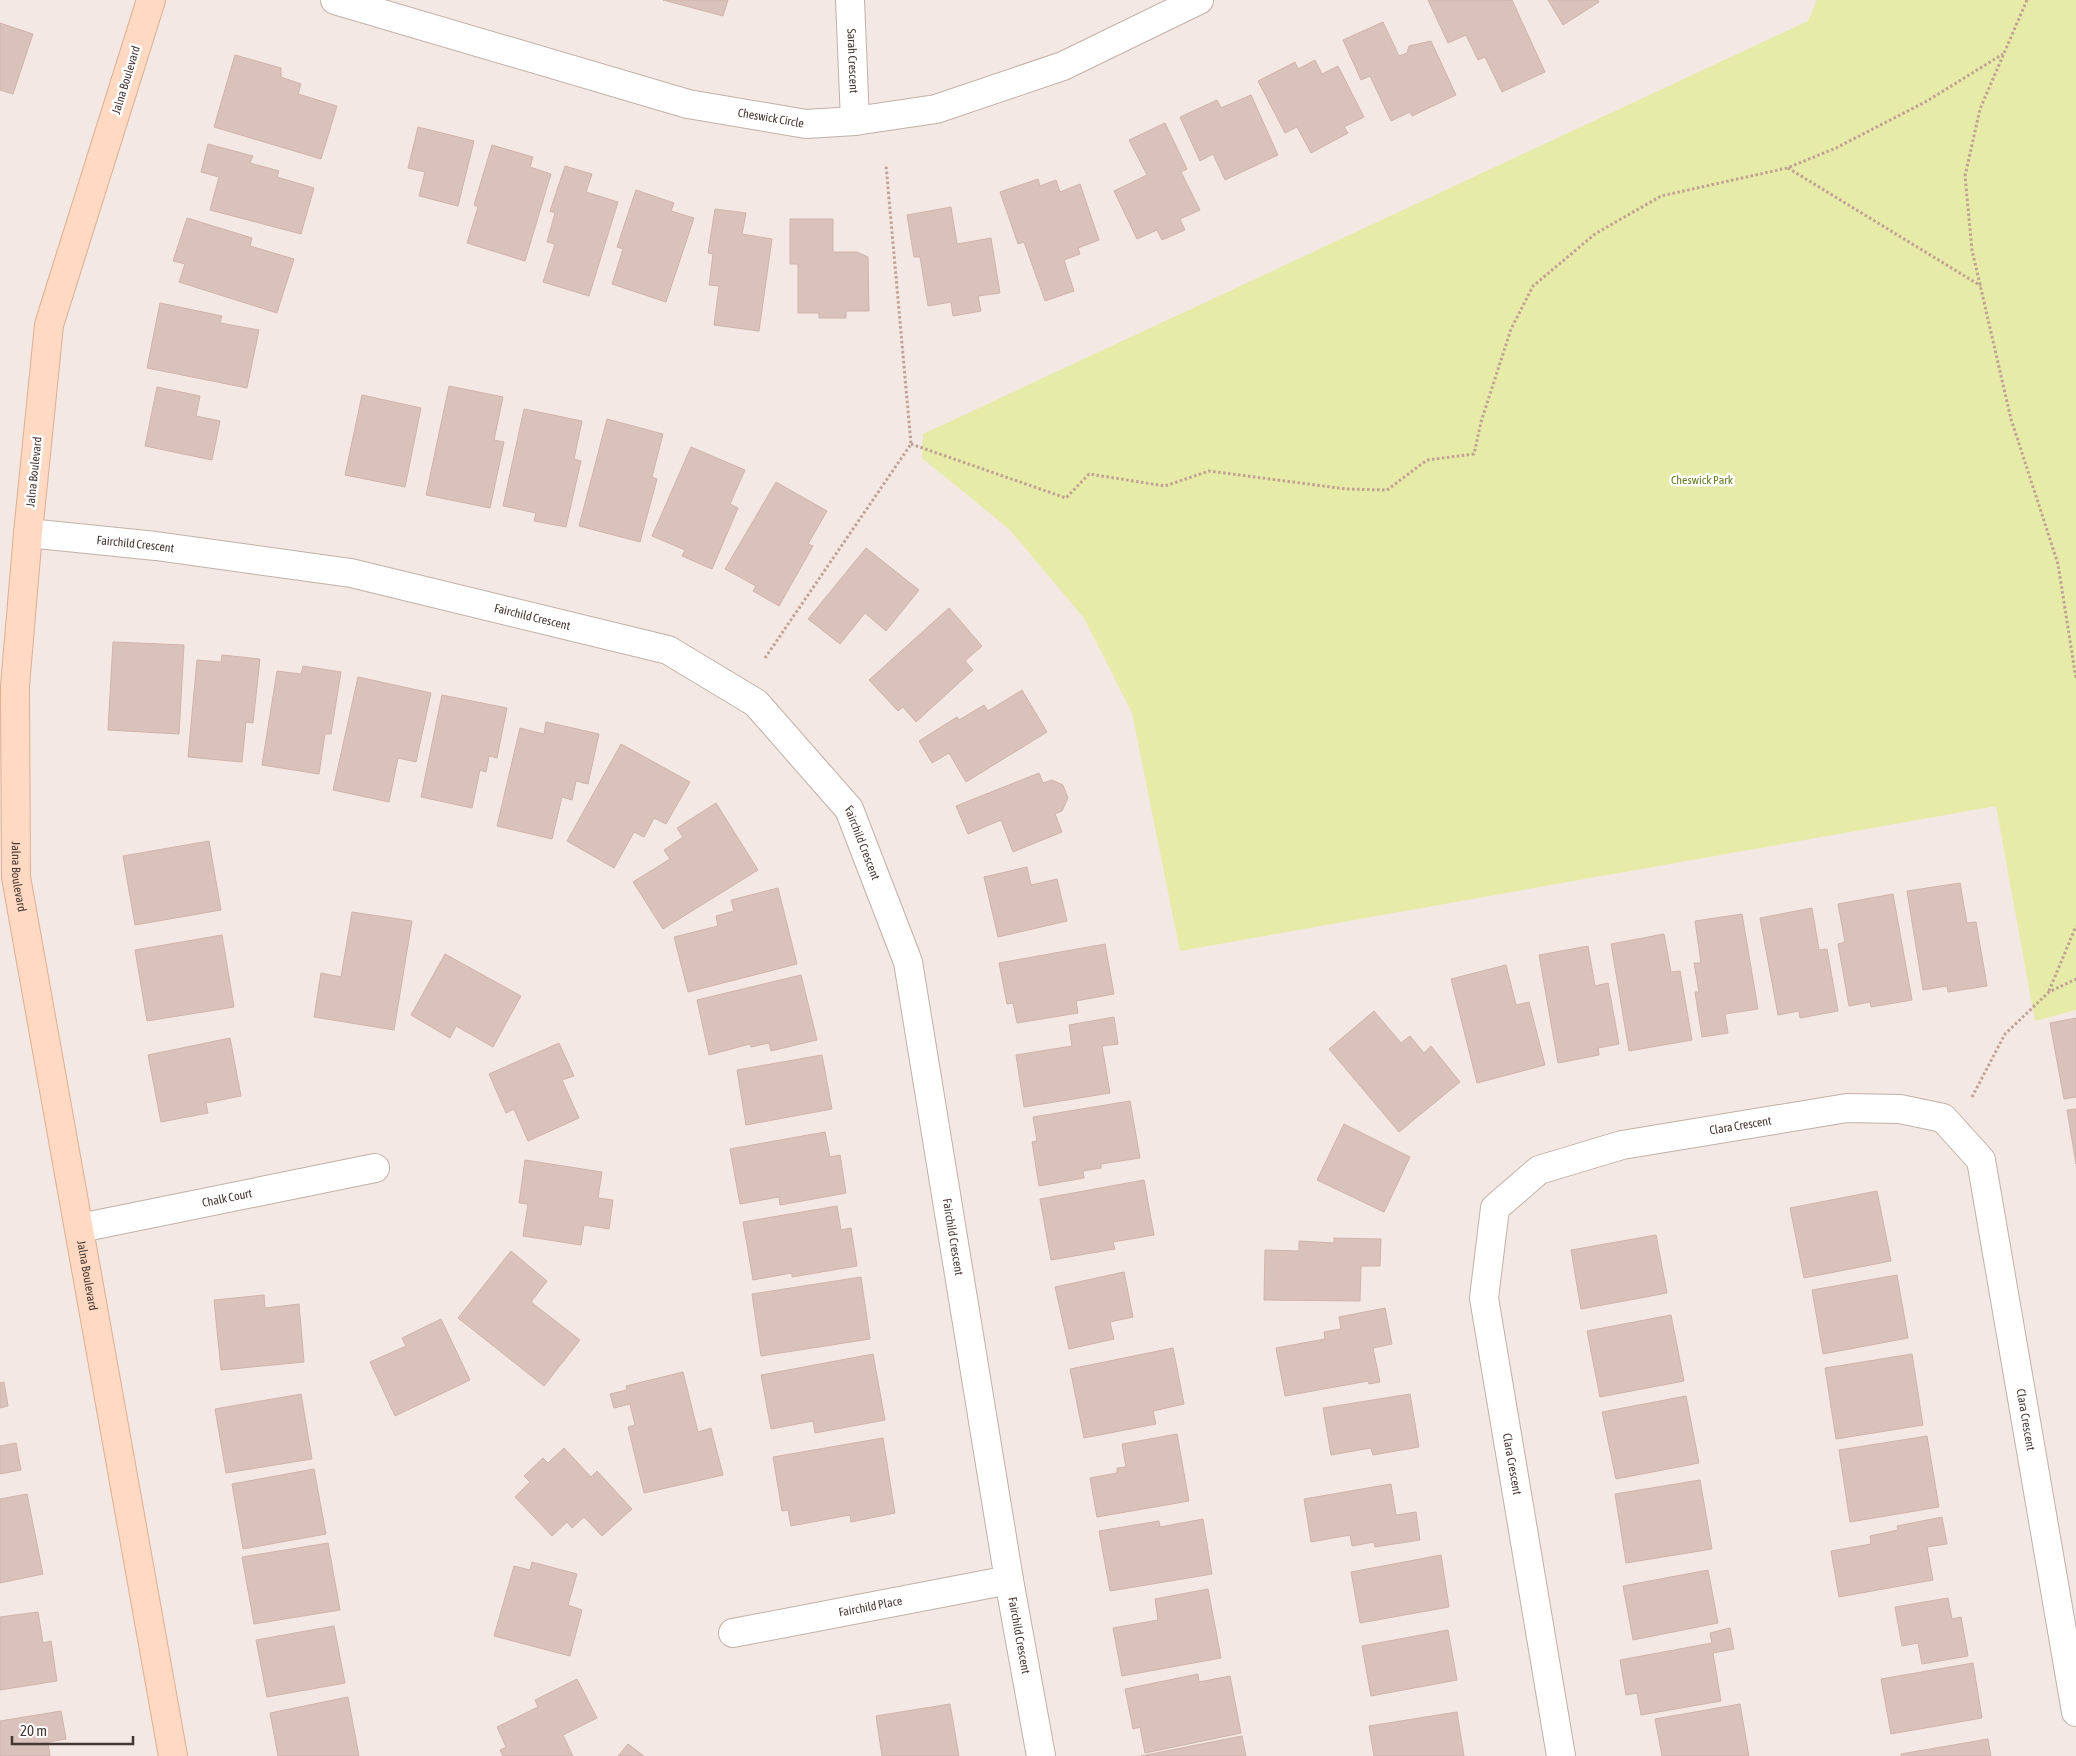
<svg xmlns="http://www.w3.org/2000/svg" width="2076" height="1756" viewBox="0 0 2076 1756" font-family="'Asap Condensed',sans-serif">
<rect width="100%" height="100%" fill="#f3e8e3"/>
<polygon fill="#e6eba8" points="1817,0 2076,0 2076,1010 2035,1021 1996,806 1180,951 1132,713 1084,618 1009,529 922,458 923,434 1808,21"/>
<g fill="#d9c2bb" stroke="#d1b3aa">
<polygon points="663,0 728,0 723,16"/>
<polygon points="1428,0 1512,0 1545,72 1502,92 1485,57 1478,60 1466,35 1448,43"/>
<polygon points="1548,0 1598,0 1599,2 1563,25"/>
<polygon points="1383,22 1399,56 1407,53 1409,46 1431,41 1456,95 1412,116 1410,112 1391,121 1370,76 1361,80 1343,40"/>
<polygon points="0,23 33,34 13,94 0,90"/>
<polygon points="235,55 281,68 281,77 301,84 298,94 337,106 321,159 214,127"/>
<polygon points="1315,60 1322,74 1338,66 1364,117 1344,127 1348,133 1311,153 1297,127 1285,133 1258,81 1295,62 1298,69"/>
<polygon points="1251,95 1278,155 1225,180 1213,154 1200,161 1180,117 1217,100 1221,108"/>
<polygon points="1165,123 1187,169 1181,172 1200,210 1180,219 1185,230 1162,240 1157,230 1137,239 1114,191 1147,175 1129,140"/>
<polygon points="418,127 474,141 458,206 419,196 425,172 408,168"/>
<polygon points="208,144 253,156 250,163 279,171 277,177 314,188 301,234 210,210 219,177 201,172"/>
<polygon points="492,145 533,157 530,167 551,174 525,261 467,243 478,207 474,205"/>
<polygon points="565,166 592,174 586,192 618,202 589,296 543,282 555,244 547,242 555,213 550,211"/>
<polygon points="1038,179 1040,186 1056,180 1060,192 1080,184 1099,240 1078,248 1080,254 1064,260 1074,291 1045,301 1024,242 1018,244 1000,192"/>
<polygon points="636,190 674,203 671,211 694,218 666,302 612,284 623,249 617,247"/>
<polygon points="951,207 957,244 991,238 1000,293 978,296 981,311 953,316 951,302 928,306 920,257 914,257 907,215"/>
<polygon points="715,209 746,213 742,234 772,239 759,331 714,325 719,286 709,285 713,254 708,253"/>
<polygon points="187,218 252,238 250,246 294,259 277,313 179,282 185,264 173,261"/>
<polygon points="790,219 833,219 833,252 857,252 868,257 869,311 846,311 846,318 819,318 819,313 798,313 798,264 790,264"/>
<polygon points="160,303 222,316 220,323 259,330 247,388 147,368"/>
<polygon points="449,386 503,397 494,440 504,442 490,508 426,495"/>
<polygon points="157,387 200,396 196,416 220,421 212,460 145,446"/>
<polygon points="362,395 421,408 405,487 345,475"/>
<polygon points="524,409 582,421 574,459 581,461 566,527 534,521 536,513 503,506"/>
<polygon points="607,419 663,434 652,477 657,479 640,542 579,526"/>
<polygon points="691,447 745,470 730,504 738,508 712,569 682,556 685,550 652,536"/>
<polygon points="776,482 827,511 808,544 813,546 779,606 753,591 756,586 725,569"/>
<polygon points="866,548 919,590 886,631 865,613 840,644 808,619"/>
<polygon points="949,608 982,646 965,661 973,670 916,722 903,707 898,711 869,680"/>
<polygon points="113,642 184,645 179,734 108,730"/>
<polygon points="222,655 260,659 253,723 246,722 242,762 188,757 197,660 221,662"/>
<polygon points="303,666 341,672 331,734 325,734 319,774 262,765 277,671 301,674"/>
<polygon points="358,677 431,693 416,762 398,758 389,802 333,790"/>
<polygon points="1022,690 1047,732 966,782 949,753 932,763 919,741 957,717 959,720 984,705 988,711"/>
<polygon points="442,695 507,708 497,758 489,756 486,772 480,770 472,808 421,797"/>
<polygon points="546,722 599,734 588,784 576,781 572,800 562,797 552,839 497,826 520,728 544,734"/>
<polygon points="621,744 690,782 666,824 654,818 644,837 634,832 614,868 567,841"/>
<polygon points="1039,773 1043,783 1052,780 1063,785 1068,798 1062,811 1055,814 1062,832 1013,852 1001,820 968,834 956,806"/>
<polygon points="716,803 758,870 663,929 633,882 670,859 664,850 683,837 677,828"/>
<polygon points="209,841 221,910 135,925 123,856"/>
<polygon points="1027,867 1031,885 1057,879 1067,921 998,937 984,877"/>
<polygon points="1960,883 1967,923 1976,922 1987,986 1948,992 1947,986 1923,990 1907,891"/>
<polygon points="778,888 797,964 688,992 674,937 718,926 716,916 734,911 731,900"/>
<polygon points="1893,894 1912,1000 1871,1007 1870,1002 1849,1006 1838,944 1845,942 1838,904"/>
<polygon points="1812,908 1819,950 1827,949 1838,1011 1800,1018 1799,1011 1778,1015 1760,918"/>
<polygon points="352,912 412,921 394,1030 314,1017 321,973 341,977"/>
<polygon points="1742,914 1758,1009 1725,1014 1728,1033 1702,1037 1695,992 1699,992 1694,963 1701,963 1695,921"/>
<polygon points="1664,934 1671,972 1680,971 1692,1040 1629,1051 1611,944"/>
<polygon points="222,935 234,1007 147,1021 135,950"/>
<polygon points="1105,944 1114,994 1076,1001 1078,1013 1017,1023 1013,1003 1007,1004 999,963"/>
<polygon points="1588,946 1595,986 1608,983 1619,1044 1598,1048 1599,1055 1558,1063 1539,955"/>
<polygon points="445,954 521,996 493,1047 456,1026 450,1038 411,1015"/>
<polygon points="1506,965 1516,1005 1529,1002 1545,1065 1477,1083 1451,979"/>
<polygon points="801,975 817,1040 771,1051 769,1043 751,1047 750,1044 709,1055 697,1000"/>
<polygon points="1374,1011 1401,1043 1410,1036 1424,1053 1431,1046 1460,1082 1399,1132 1329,1049"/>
<polygon points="1114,1017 1118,1044 1102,1046 1110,1093 1024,1107 1016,1055 1072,1046 1069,1025"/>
<polygon points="2076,1018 2076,1097 2064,1099 2050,1023"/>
<polygon points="230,1038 241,1096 206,1103 208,1113 161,1122 148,1055"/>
<polygon points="559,1043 574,1076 562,1080 579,1118 528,1141 514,1109 506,1113 489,1074"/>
<polygon points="822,1055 832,1109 746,1125 737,1070"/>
<polygon points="1130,1101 1140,1158 1101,1164 1101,1168 1083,1171 1084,1178 1039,1186 1032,1142 1037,1141 1033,1117"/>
<polygon points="2076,1109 2076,1164 2067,1110"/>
<polygon points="1344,1124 1410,1157 1384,1212 1317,1180"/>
<polygon points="825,1132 830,1157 840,1155 846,1193 780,1205 779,1197 740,1204 730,1149"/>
<polygon points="525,1160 602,1172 598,1198 613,1200 609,1229 584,1225 581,1245 523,1236 528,1204 519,1203"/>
<polygon points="1144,1180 1154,1235 1113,1242 1115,1249 1051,1260 1040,1199"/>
<polygon points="1877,1191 1891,1261 1804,1278 1790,1208"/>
<polygon points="837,1206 841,1230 851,1228 857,1266 792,1277 792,1273 753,1280 743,1222"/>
<polygon points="1656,1235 1667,1293 1581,1309 1571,1250"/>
<polygon points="1334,1238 1381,1239 1380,1266 1361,1266 1360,1301 1264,1300 1265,1250 1299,1251 1299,1241 1334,1243"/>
<polygon points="511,1251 547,1281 531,1302 580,1340 544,1386 458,1318"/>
<polygon points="1124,1272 1133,1317 1110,1322 1114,1339 1069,1349 1055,1287"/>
<polygon points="1897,1275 1908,1338 1823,1354 1812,1290"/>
<polygon points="861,1277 870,1339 761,1356 752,1294"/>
<polygon points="264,1295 265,1308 299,1304 304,1362 221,1370 214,1300"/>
<polygon points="1385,1308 1392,1344 1373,1348 1380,1382 1369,1384 1368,1381 1285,1396 1276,1348 1325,1339 1324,1332 1341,1329 1339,1317"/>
<polygon points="1671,1315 1684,1381 1600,1397 1587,1331"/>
<polygon points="441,1319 470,1380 395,1416 370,1362 406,1346 402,1338"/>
<polygon points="1173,1348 1184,1404 1153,1411 1156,1424 1084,1438 1070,1369"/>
<polygon points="873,1354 885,1420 815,1433 813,1421 771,1429 761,1375"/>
<polygon points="1912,1354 1923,1425 1836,1439 1825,1368"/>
<polygon points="683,1372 698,1432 711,1428 723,1475 644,1493 628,1427 635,1425 630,1404 614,1408 610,1394 627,1390 626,1386"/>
<polygon points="4,1382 8,1406 0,1408 0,1383"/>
<polygon points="301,1394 312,1459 226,1473 215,1409"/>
<polygon points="1410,1394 1419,1447 1373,1455 1371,1448 1331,1455 1323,1408"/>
<polygon points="1686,1396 1699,1463 1616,1479 1602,1412"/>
<polygon points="1177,1434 1189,1501 1097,1517 1090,1478 1117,1473 1117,1468 1126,1467 1122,1444"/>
<polygon points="1927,1436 1939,1507 1850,1522 1839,1450"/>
<polygon points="883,1438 895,1513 851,1522 850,1515 791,1526 788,1510 782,1511 773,1457"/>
<polygon points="16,1443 21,1470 0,1474 0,1446"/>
<polygon points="564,1448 591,1477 597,1471 632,1509 602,1536 584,1517 572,1528 567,1522 552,1536 515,1497 530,1482 524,1476 543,1458 548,1463"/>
<polygon points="314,1469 326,1534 243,1549 232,1484"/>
<polygon points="1700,1480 1712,1549 1626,1563 1615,1494"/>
<polygon points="1391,1484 1396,1515 1416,1512 1420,1540 1375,1547 1374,1542 1352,1546 1350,1535 1311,1542 1304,1499"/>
<polygon points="27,1494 43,1574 0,1583 0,1499"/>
<polygon points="1942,1517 1947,1544 1927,1547 1933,1580 1839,1597 1831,1551 1871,1544 1870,1536 1898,1530 1897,1526"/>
<polygon points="1203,1519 1212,1574 1110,1591 1099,1531 1159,1521 1160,1527"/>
<polygon points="328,1543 340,1610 254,1624 242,1557"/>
<polygon points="1441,1555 1449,1607 1360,1623 1351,1572"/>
<polygon points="532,1562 577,1574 568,1605 582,1610 570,1656 494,1636 514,1566 530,1570"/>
<polygon points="1708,1570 1718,1623 1633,1640 1623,1586"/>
<polygon points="1208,1589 1221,1658 1122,1676 1113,1628 1158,1620 1155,1599"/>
<polygon points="1948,1598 1952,1619 1961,1617 1968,1656 1922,1664 1918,1643 1902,1646 1895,1607"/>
<polygon points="38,1612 43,1643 51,1641 57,1681 0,1690 0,1617"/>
<polygon points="334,1626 345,1683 267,1697 256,1640"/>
<polygon points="1730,1628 1734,1649 1713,1653 1721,1701 1641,1715 1637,1693 1626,1695 1620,1660 1712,1643 1710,1633"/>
<polygon points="1448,1630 1457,1680 1371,1696 1362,1646"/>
<polygon points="1973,1663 1982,1718 1891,1734 1881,1679"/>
<polygon points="1198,1674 1199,1682 1230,1676 1241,1733 1145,1753 1140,1727 1133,1729 1125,1689"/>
<polygon points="577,1679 597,1718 563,1735 573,1756 503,1756 500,1750 506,1747 497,1727 538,1707 535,1700"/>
<polygon points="348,1697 359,1756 278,1756 270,1713"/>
<polygon points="950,1704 959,1756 882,1756 876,1716"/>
<polygon points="1740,1704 1749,1756 1662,1756 1655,1719"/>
<polygon points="61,1711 66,1739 48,1742 50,1756 0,1756 0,1721"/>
<polygon points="1457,1712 1464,1756 1374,1756 1369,1726"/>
<polygon points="1242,1736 1246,1756 1141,1756"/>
<polygon points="1988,1739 1991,1756 1901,1756 1901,1754"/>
<polygon points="628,1744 644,1756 618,1756"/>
</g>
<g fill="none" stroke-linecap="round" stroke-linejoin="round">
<g stroke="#c2b0a8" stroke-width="30">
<g id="street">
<path id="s1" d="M 335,0 L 688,104 L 806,124 L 855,121 L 936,109 L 1063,66 L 1199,0"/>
<path id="s2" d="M 850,0 L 855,121"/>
<path id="s3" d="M 28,533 L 156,546 L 351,573 L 668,650 L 756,703 L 849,809 L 908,962 L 1009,1580 L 1041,1756"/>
<path id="s4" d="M 80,1228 L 375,1168"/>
<path id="s5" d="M 733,1633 L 1009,1580"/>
<path id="s6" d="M 1561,1756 L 1484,1298 L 1495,1208 L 1539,1170 L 1622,1145 L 1847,1108 L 1900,1109 L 1943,1118 L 1981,1160 L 2076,1712"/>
</g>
</g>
<g stroke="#deae93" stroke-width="30">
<g id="secondary">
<path id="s7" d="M 151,0 L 49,325 L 28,533 L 15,686 L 16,877 L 173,1756"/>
</g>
</g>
<g stroke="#c2a195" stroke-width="3" stroke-dasharray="2.5 2.5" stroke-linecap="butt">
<polyline points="2027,0 1980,109 1965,176 1972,250 2011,419 2058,564 2076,679"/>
<polyline points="1788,168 1981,286"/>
<polyline points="911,444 1066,498 1089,474 1165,486 1209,471 1346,489 1387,490 1427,460 1474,454 1481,422 1511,329 1533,286 1595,234 1661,196 1787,168 1836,148 1927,101 2003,54"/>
<polyline points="765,658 911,444 886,165"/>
<polyline points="2049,991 2076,926"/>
<polyline points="1972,1097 2005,1034 2049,992 2076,979"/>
</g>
<use href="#street" stroke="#fff" stroke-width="28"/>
<use href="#secondary" stroke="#ffd9c1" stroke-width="28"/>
</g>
<g text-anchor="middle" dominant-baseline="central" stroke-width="5" stroke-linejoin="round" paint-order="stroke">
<g font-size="12" fill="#453733" stroke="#fff">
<text stroke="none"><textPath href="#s2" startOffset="61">Sarah Crescent</textPath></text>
<text transform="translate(126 80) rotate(-73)">Jalna Boulevard</text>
<text stroke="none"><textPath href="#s1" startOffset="452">Cheswick Circle</textPath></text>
<text transform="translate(34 472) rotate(-84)">Jalna Boulevard</text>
<text stroke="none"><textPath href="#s3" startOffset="108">Fairchild Crescent</textPath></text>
<text stroke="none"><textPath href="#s3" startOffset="512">Fairchild Crescent</textPath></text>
<text stroke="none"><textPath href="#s3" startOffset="932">Fairchild Crescent</textPath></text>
<text stroke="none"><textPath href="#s7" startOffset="894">Jalna Boulevard</textPath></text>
<text stroke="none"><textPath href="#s6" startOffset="820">Clara Crescent</textPath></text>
<text stroke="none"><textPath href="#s4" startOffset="150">Chalk Court</textPath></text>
<text stroke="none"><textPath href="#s3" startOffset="1338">Fairchild Crescent</textPath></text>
<text stroke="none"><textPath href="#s7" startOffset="1299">Jalna Boulevard</textPath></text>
<text stroke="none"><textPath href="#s6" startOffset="1345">Clara Crescent</textPath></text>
<text transform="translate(1512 1464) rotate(80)">Clara Crescent</text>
<text stroke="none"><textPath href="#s5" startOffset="140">Fairchild Place</textPath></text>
<text stroke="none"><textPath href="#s3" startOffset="1742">Fairchild Crescent</textPath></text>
</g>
<g font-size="12" fill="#657b22" stroke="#fff">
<text x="1702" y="480">Cheswick Park</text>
</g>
</g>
<path d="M12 1736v8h121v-8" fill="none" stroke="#453733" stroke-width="2.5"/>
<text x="20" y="1736" font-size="15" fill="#453733" stroke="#ffffff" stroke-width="4" paint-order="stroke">20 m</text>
</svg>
